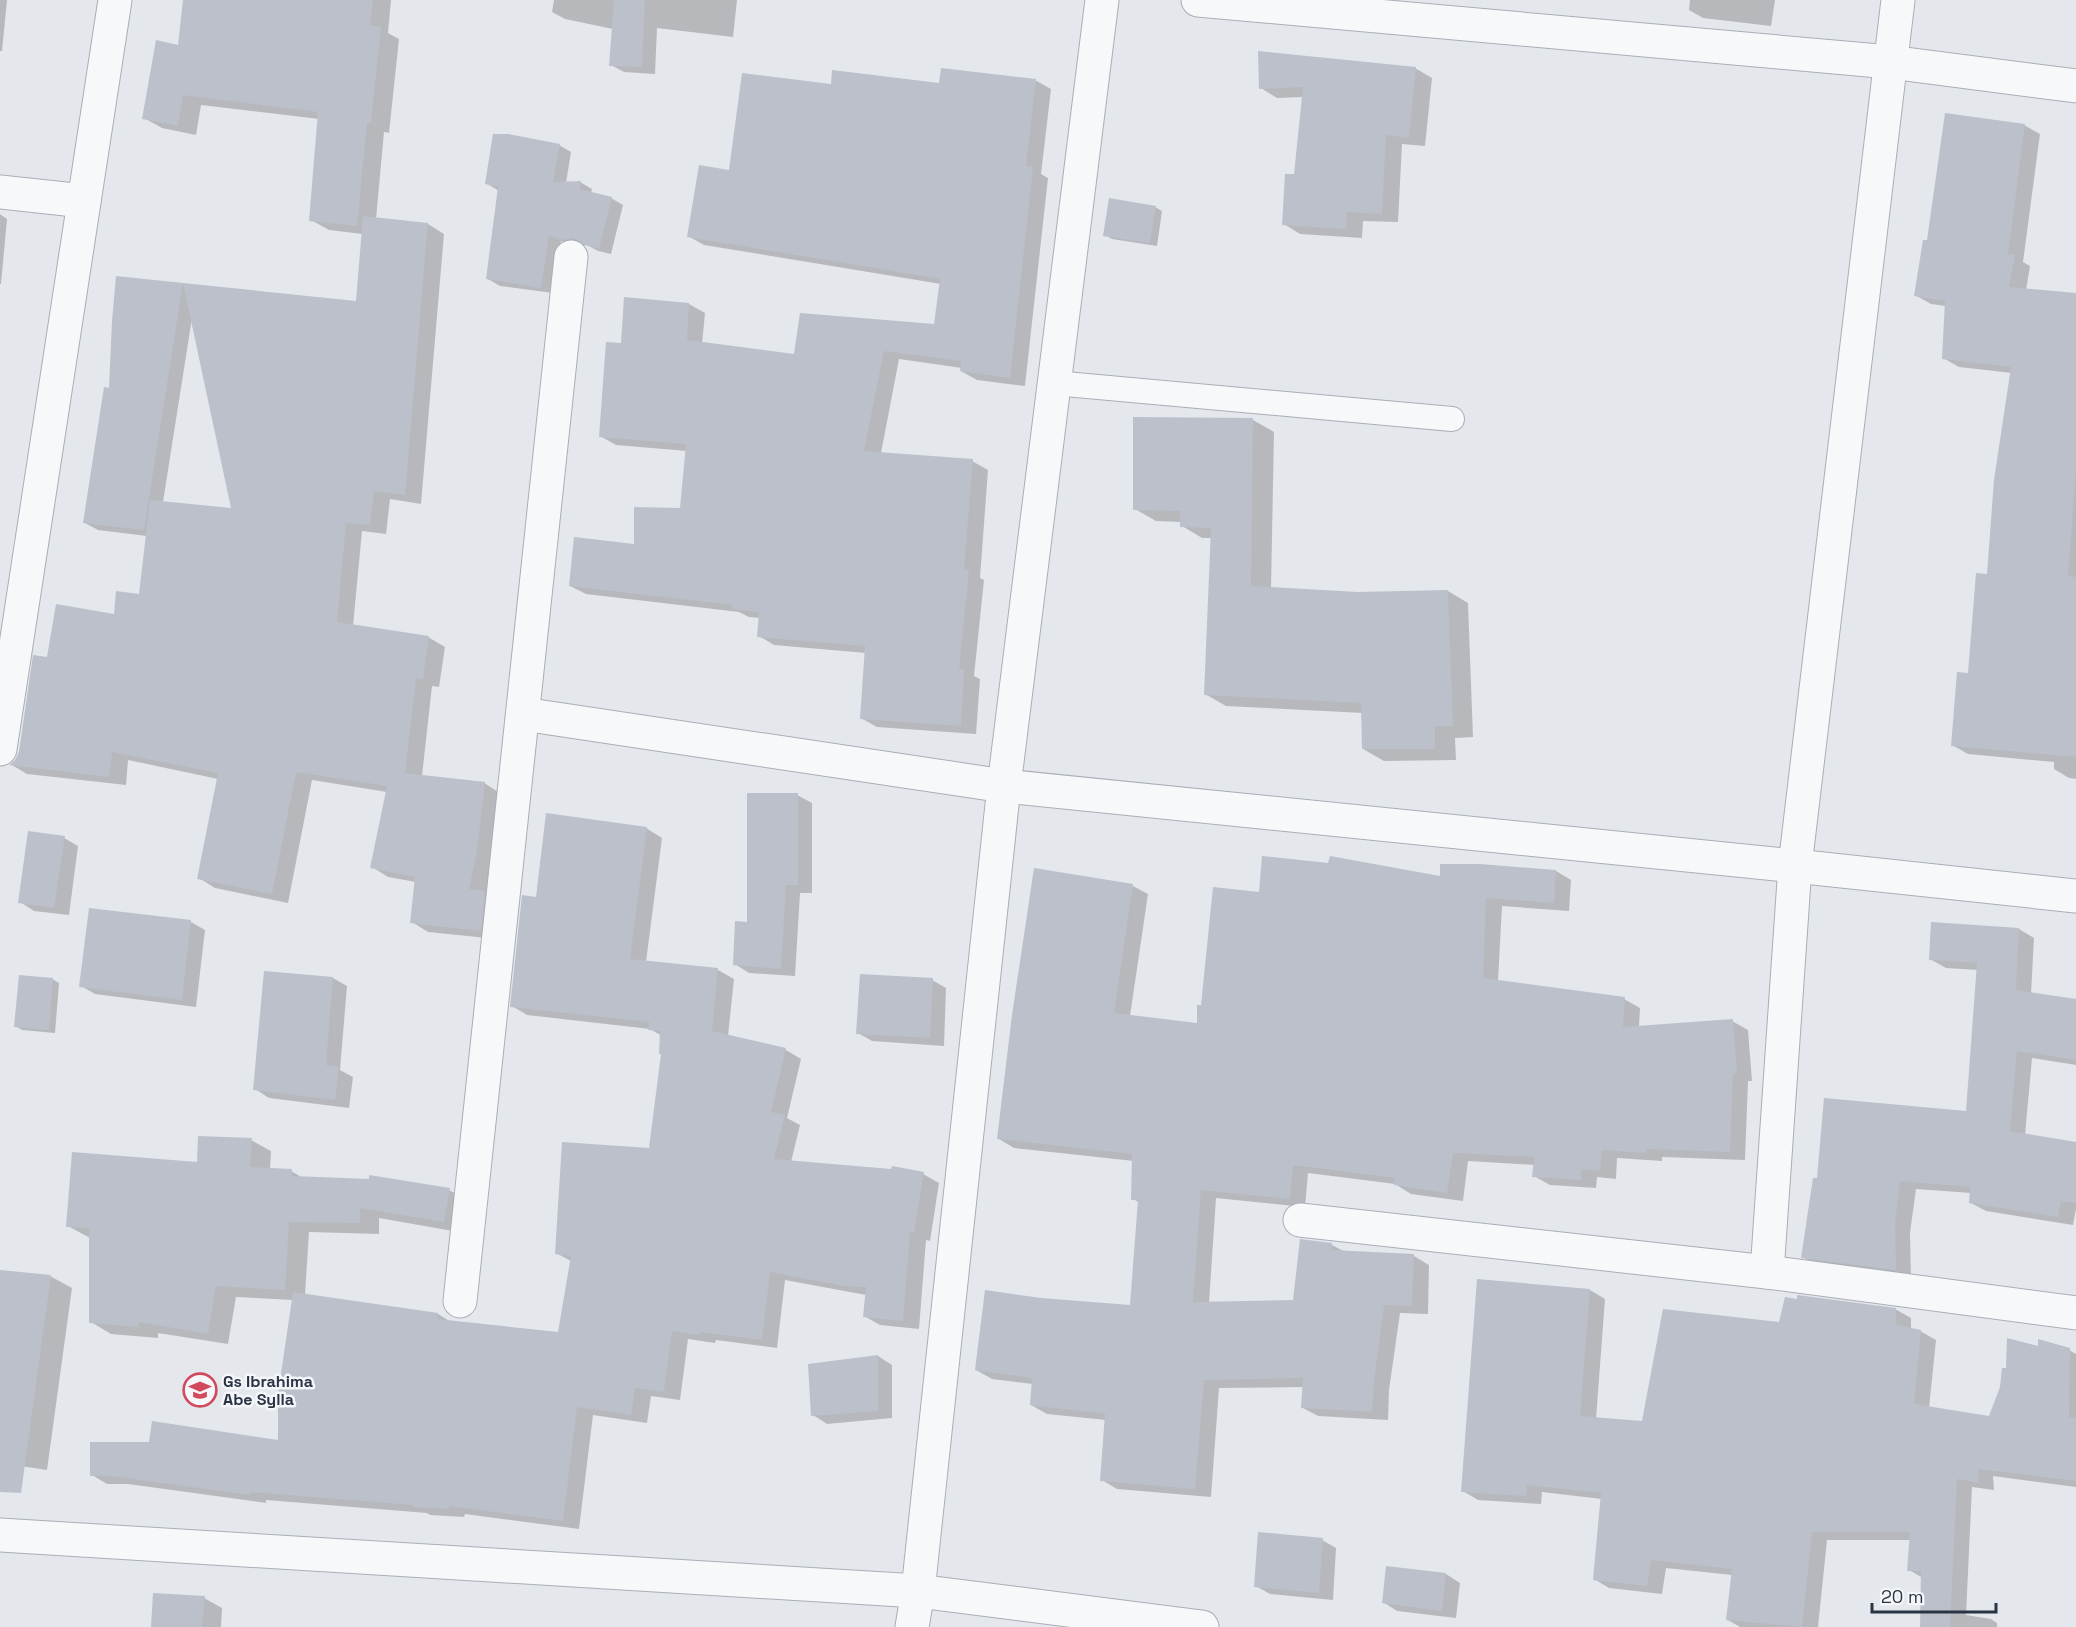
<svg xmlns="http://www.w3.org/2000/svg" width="2076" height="1627" viewBox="0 0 2076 1627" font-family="'Space Grotesk',sans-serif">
<rect width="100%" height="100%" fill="#e4e7ec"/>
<g fill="#0003" fill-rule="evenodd">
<polygon points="0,0 7,0 2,51 0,51"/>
<path d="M 184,0 L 391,0 L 388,33 L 399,39 L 389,133 L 384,132 L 376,219 L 428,224 L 444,234 L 421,504 L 390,499 L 386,534 L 362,531 L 353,626 L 428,637 L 445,647 L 439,687 L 432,686 L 422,776 L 484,783 L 500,793 L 493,860 L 486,894 L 501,902 L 497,939 L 428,932 L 412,922 L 416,882 L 388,877 L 372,867 L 387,792 L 312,780 L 288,903 L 215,888 L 199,878 L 218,779 L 128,760 L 126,785 L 27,774 L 12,765 L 16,761 L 49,659 L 115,616 L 140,596 L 147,536 L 98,530 L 85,523 L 110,389 L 117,277 L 357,302 L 363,234 L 329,230 L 311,220 L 319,119 L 201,105 L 196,135 L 162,128 L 144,118 L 180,46 ZM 192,318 L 232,510 L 163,502 Z"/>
<polygon points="554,0 737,0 733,37 657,28 655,74 624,72 611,65 613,29 565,19 552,12"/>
<polygon points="1690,0 1775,0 1771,26 1703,18 1689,10"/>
<polygon points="1415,68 1432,78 1425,146 1402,144 1398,222 1363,221 1362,238 1300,234 1284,224 1296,176 1303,97 1277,98 1261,88"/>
<polygon points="1035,80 1051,89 1041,174 1048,178 1025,386 977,380 961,371 962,368 899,359 881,453 972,461 988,470 980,578 984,580 974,676 980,679 976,734 877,727 861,718 866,653 774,645 759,636 760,618 749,617 739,612 586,594 570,586 635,545 682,510 687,451 616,445 600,436 622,344 626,299 689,304 705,313 702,344 795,356 936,326 941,284 704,245 688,236 731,172 832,85 940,84"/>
<polygon points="2024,125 2040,134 2023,262 2030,266 2026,290 2076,294 2076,779 2069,778 2054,769 2054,762 1968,754 1952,745 1969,675 1988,575 2012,373 1959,367 1943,358 1946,306 1931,304 1915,295 1928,242"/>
<polygon points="559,145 571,152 566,183 580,182 592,189 591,193 611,198 623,205 611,254 598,251 587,245 577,246 561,241 553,293 500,286 488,279 499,191 486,183"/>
<polygon points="1155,207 1162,211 1157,246 1112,239 1105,235"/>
<polygon points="0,214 7,219 1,284 0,284"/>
<polygon points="1253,420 1274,432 1271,589 1358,593 1448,591 1468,603 1473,737 1455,738 1456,760 1384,761 1363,749 1363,713 1226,706 1205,694 1212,538 1202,538 1182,526 1182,522 1156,521 1135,509"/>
<polygon points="797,795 812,803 812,893 800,893 795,976 749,973 735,964"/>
<polygon points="646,828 662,838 646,962 718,970 734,979 728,1036 786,1050 801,1059 787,1118 800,1125 791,1162 923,1174 939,1183 930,1241 926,1240 919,1329 880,1325 864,1316 866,1295 785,1280 777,1348 716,1340 715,1343 688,1339 680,1400 651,1396 647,1423 593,1415 579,1529 465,1514 464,1517 430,1515 427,1513 266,1500 266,1503 128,1484 107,1484 92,1475 280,1441 294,1300 236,1297 228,1344 158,1333 158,1338 111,1334 91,1322 90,1238 68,1226 251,1140 271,1151 270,1170 291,1171 303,1178 449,1190 469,1201 464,1233 379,1218 379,1234 309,1232 305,1295 438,1314 451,1322 559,1333 571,1261 556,1253 650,1149 663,1054 662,1036 650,1029 527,1015 512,1006 537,898"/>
<polygon points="64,838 78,846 69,915 34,911 20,902"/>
<polygon points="1556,871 1571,880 1569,911 1502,906 1498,981 1624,999 1640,1008 1639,1027 1732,1021 1748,1030 1752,1081 1748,1081 1745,1160 1662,1157 1662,1161 1617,1158 1616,1179 1597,1177 1596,1188 1550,1185 1534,1176 1535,1165 1468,1161 1463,1201 1411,1194 1395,1184 1308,1173 1305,1207 1216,1198 1209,1303 1294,1302 1332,1245 1345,1252 1414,1256 1429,1265 1428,1314 1400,1313 1389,1390 1388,1420 1318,1416 1303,1408 1304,1387 1219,1388 1211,1497 1117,1489 1102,1480 1106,1420 1047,1414 1031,1405 1033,1384 992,1379 976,1370 1041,1299 1132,1306 1140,1203 1133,1199 1134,1161 1014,1148 999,1139 1133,886 1148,894 1130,1016 1198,1025 1203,1007 1260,894 1441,878"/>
<polygon points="90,909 191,922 205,930 196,1007 95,994 81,986"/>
<polygon points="2019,929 2034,938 2031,994 2076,1001 2076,1065 2032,1058 2025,1135 2076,1144 2076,1209 2073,1225 1986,1211 1971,1203 1971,1193 1916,1189 1910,1233 1911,1278 1818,1266 1803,1257 1968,1112 1978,970 1946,968 1930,959"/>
<polygon points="266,972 333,978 347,986 340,1070 353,1077 349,1108 269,1098 255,1089"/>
<polygon points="52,979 59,983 55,1033 22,1030 16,1026"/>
<polygon points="932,980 946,988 944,1046 872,1041 858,1033"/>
<polygon points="0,1272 50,1276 72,1288 47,1470 0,1463"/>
<polygon points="1590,1290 1605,1299 1596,1419 1643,1422 1780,1324 1895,1309 1911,1318 1911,1330 1920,1331 1936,1340 1929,1408 1990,1418 2007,1369 2039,1348 2069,1350 2076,1354 2076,1487 1993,1476 1994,1490 1972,1487 1966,1615 1991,1619 1997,1623 1997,1627 1922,1627 1923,1578 1909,1570 1911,1540 1827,1540 1818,1627 1740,1627 1728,1620 1732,1575 1666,1568 1662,1594 1609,1588 1594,1579 1602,1499 1542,1492 1541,1504 1478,1500 1463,1491"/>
<polygon points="878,1356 892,1365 892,1418 827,1424 813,1415 809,1366"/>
<polygon points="1322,1540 1336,1548 1333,1600 1270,1594 1256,1586"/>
<polygon points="1446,1574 1460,1583 1456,1618 1397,1611 1383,1602"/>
<polygon points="204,1598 222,1608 221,1627 152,1627"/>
</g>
<g fill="#bbc0ca">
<polygon points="183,0 373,0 370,25 381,27 371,123 367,123 357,226 309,221 318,112 183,95 178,126 142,119 156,40 178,45"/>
<polygon points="614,0 645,0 642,67 609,66"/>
<polygon points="1258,51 1416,67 1409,138 1386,135 1382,214 1347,212 1346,229 1282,225 1285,174 1294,174 1303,87 1259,89"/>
<polygon points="941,68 1036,79 1026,166 1033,167 1010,378 960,371 961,361 884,351 864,451 973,459 964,569 969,570 959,669 964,669 961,726 860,719 865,646 757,637 759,612 732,609 732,605 569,586 574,537 634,544 634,507 680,508 686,444 599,437 606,342 621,343 624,297 689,303 687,340 794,354 800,313 934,324 940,279 687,237 699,165 729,170 742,73 831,84 832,70 939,83"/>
<polygon points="1945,113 2025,124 2008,254 2015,255 2009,287 2076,293 2076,471 2068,576 2076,577 2076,757 1951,746 1957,672 1968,673 1976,573 1987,574 1994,480 2011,367 1942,359 1945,301 1914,296 1923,240 1927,240"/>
<polygon points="493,134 508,134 560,144 553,182 581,181 579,189 612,197 599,249 585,245 574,238 564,240 549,236 541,288 486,279 498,187 485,184"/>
<polygon points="1109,198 1156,206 1150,243 1103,236"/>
<polygon points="363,216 428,223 405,495 374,491 370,525 346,523 337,622 429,636 423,679 416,678 405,773 485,782 477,851 469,889 485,891 481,931 410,923 415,877 370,868 387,786 296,772 272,894 197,879 218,773 112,752 109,777 9,765 15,760 19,752 33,655 47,657 56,604 114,614 116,591 139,594 150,500 231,508 183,283 356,301"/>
<polygon points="116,276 183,283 144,530 83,523 104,387 109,388 112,321"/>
<polygon points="1133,417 1253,418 1251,586 1358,592 1448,590 1453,726 1435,726 1435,749 1362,749 1361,703 1204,695 1211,528 1180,527 1180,511 1133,510"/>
<polygon points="747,793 798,793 798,885 786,885 781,969 733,965 735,921 747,922"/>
<polygon points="546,813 647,827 630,959 718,968 712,1031 786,1048 771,1112 785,1115 774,1159 891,1169 892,1166 924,1172 914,1233 910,1232 903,1321 863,1317 866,1287 844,1286 770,1272 762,1340 700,1332 699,1335 672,1331 664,1392 635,1388 631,1415 577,1407 563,1521 449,1506 449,1509 413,1507 413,1505 250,1492 250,1495 111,1476 90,1476 90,1442 149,1442 152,1421 278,1440 278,1394 293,1292 438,1313 437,1319 558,1332 571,1256 555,1254 562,1142 649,1148 661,1054 659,1054 660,1031 648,1030 649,1022 510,1007 522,895 536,897"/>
<polygon points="28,831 65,836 54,908 18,903"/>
<polygon points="1262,856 1328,863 1330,856 1440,876 1440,864 1480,864 1556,870 1554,903 1486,898 1483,978 1625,997 1623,1027 1733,1019 1737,1073 1733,1073 1730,1152 1647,1149 1646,1153 1602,1150 1600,1171 1581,1169 1581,1180 1532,1177 1534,1157 1453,1153 1447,1193 1394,1185 1395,1178 1293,1165 1290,1199 1201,1190 1193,1302 1293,1300 1300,1239 1332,1243 1332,1250 1414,1254 1412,1306 1384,1305 1374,1381 1372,1412 1301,1408 1303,1378 1204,1380 1195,1489 1100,1481 1105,1414 1030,1405 1032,1378 975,1370 985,1290 1041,1298 1130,1305 1138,1200 1131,1200 1132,1154 997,1139 1012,1015 1034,868 1133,884 1114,1013 1197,1023 1197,1005 1201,1005 1213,887 1259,892"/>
<polygon points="89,908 191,920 182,1000 79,987"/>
<polygon points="1931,922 2019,928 2016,990 2076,999 2076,1060 2017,1051 2010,1131 2076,1142 2076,1203 2061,1201 2058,1217 1969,1203 1970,1187 1900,1181 1895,1224 1896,1270 1801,1258 1813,1178 1817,1178 1824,1098 1966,1111 1977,963 1929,960"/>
<polygon points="264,971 333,977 326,1065 339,1067 335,1100 253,1090"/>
<polygon points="860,974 933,978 930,1038 856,1034"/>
<polygon points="19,975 53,978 49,1030 14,1027"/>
<polygon points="198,1136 252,1138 250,1167 292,1169 292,1176 369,1179 369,1175 450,1188 444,1222 360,1208 360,1223 289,1222 285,1290 216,1286 208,1334 139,1322 138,1327 89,1323 89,1228 66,1227 72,1152 197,1162"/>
<polygon points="0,1270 51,1275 21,1493 0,1492"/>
<polygon points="1477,1279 1590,1289 1580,1416 1642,1421 1663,1309 1779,1322 1785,1297 1797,1299 1797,1295 1896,1308 1896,1325 1921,1330 1914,1404 1989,1416 2000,1387 2002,1368 2006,1368 2007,1338 2038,1346 2038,1339 2070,1348 2069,1418 2076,1418 2076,1481 1978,1469 1979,1483 1957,1479 1950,1627 1920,1627 1921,1571 1907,1571 1910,1532 1812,1532 1802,1627 1726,1620 1732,1569 1651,1560 1647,1586 1593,1580 1601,1493 1527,1485 1526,1496 1461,1492"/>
<polygon points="878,1355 878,1411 811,1416 808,1364"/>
<polygon points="1258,1532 1323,1538 1319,1593 1254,1587"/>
<polygon points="1386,1566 1446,1573 1442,1611 1382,1603"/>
<polygon points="153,1593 205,1596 202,1627 151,1627"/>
</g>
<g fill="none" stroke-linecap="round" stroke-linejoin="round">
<g stroke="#a9aeb7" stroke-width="26">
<polyline id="lane" points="1054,383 1452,419"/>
</g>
<g stroke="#a9aeb7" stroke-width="35">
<g id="street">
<polyline points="1198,0 1890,62 2076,86"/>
<polyline points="0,192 84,201"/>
<polyline points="523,714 1004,786 1795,866 2076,896"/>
<polyline points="0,749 115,0"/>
<polyline points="1300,1220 1767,1272 2076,1313"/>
<polyline points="1767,1272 1795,866 1898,0"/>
<polyline points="460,1301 571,257"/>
<polyline points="0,1535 918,1591 1202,1627"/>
<polyline points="912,1627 918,1591 1004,786 1102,0"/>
</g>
</g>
<use href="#lane" stroke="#f7f8fa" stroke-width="24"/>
<use href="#street" stroke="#f7f8fa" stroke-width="33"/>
</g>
<defs>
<g id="school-ring" transform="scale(1.725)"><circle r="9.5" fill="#f4f6f9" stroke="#d1495b" stroke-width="1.5"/><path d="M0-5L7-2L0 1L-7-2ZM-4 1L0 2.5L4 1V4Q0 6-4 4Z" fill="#d1495b"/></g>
</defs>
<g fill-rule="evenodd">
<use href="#school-ring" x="200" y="1390"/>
</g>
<g text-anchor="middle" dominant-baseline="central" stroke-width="5" stroke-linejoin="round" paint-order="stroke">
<g font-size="16" font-weight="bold" fill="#2b3445" stroke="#f4f6f9" text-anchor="start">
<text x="223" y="1381">Gs Ibrahima<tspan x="223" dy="18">Abe Sylla</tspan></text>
</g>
</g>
<path d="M1872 1603v9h124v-9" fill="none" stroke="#2b3445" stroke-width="3"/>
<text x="1881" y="1603" font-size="18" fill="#2b3445" stroke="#f4f6f9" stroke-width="4.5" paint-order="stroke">20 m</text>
</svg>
